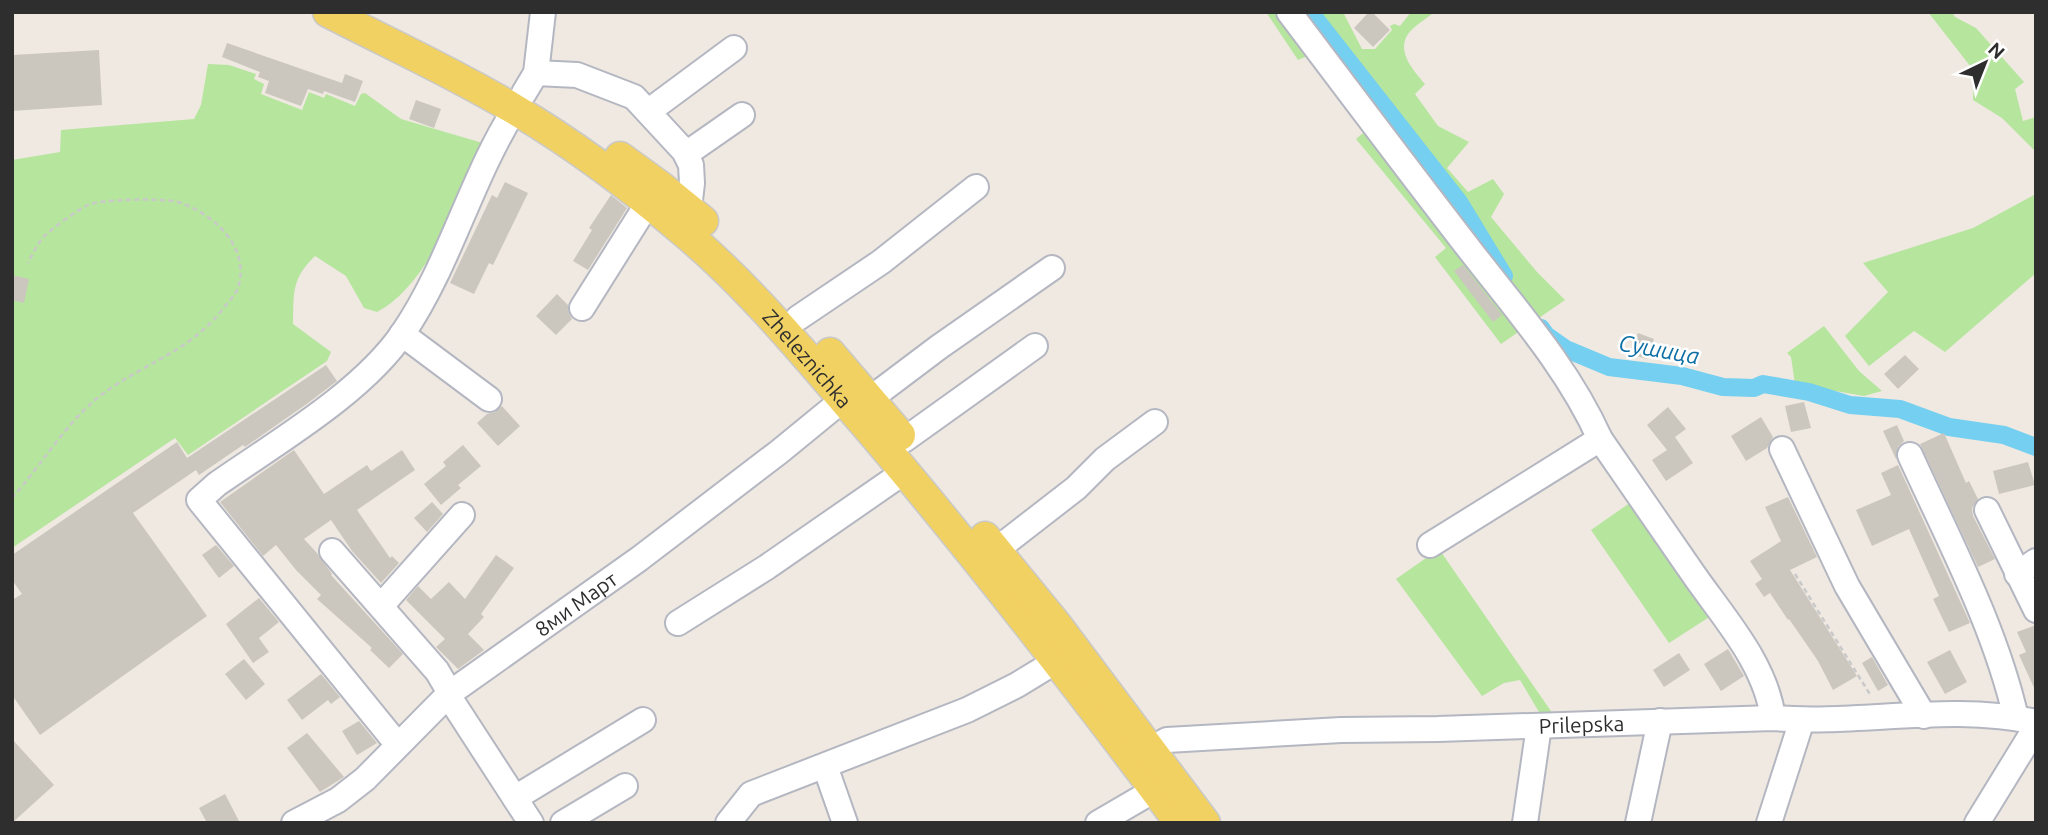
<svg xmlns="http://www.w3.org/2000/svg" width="2048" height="835" viewBox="0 0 2048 835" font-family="Ubuntu,sans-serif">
<rect width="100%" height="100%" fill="#efe9e1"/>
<g fill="#b6e59e">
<path d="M 1266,12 L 1343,12 L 1362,49 L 1375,49 L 1392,30 L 1390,26 L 1394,24 L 1400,26 L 1411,12 L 1435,12 C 1427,18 1414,26 1408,34 C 1396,52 1414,71 1425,84 L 1415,94 L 1438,126 L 1469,142 L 1447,168 L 1468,192 L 1493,179 L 1504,194 L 1491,217 L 1537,272 L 1565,300 L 1501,344 L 1435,257 L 1446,248 L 1356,139 L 1374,124 L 1317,52 L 1298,60 Z"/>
<polygon points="1928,12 1952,12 1955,17 1976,28 2024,82 2015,89 2023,121 2036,117 2036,152 2002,118 1973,100 1974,71"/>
<path d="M 208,64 L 229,65 L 256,74 L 254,79 L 264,84 L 261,94 L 302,110 L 309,92 L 324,98 L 326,94 L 355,106 L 361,94 L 365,93 L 401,119 L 486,144 C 462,195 428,286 377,312 L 364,308 L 346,276 L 315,256 C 291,279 294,293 293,324 L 331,352 L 327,361 L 188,455 L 175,438 L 12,548 L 12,160 L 60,152 L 61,130 L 194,119 L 201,105 Z"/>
<polygon points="2036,190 2036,273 1945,352 1914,331 1869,366 1845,336 1888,292 1863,263 1973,228 2034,195"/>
<polygon points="1824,326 1859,371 1882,391 1864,396 1795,384 1791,357 1787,353"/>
<polygon points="1634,500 1714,614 1669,643 1591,530"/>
<polygon points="1439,549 1555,717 1542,717 1520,680 1504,683 1482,696 1396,579"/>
</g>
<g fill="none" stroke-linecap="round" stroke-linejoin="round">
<g stroke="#75cff0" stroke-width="18">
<polyline points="1310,12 1459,202 1504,276"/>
<polyline points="1541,328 1546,335 1566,349 1609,367 1682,376 1723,387 1754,388 1763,384 1809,392 1850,405 1900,409 1949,427 2004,435 2036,447"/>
</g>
</g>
<g fill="#cbc7bf">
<polygon points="1369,12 1372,12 1390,30 1373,47 1354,28"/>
<polygon points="227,43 342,83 345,74 363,81 355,102 324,91 323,94 308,89 301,106 265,93 269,81 258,77 260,72 222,57"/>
<polygon points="99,50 102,105 12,111 12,55"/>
<polygon points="416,100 441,109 434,128 409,119"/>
<polygon points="505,182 528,193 493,265 489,263 474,294 450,283 492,195 497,198"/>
<polygon points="611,195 627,208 588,270 573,261 592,230 589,228"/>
<polygon points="1463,265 1502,315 1493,322 1454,271"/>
<polygon points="12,275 29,279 24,303 12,300"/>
<polygon points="557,294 568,305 569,314 572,319 556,335 536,316"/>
<polygon points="1638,333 1654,339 1647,359 1630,354"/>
<polygon points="1905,355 1919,369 1898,389 1884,374"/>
<polygon points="326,365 337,381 308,403 245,447 243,445 199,475 196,470 133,513 207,616 40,735 12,695 12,600 22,594 12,580 12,555 177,442 187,458"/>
<polygon points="1804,402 1811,428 1791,432 1785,406"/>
<polygon points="502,406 520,426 498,446 477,423 487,414 495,412"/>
<polygon points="1668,407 1686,429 1675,437 1693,463 1666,481 1652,460 1667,450 1647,425"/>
<polygon points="1761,417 1773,437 1767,448 1746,461 1731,436"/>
<polygon points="1897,425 1904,441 1898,447 1896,459 1883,431"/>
<polygon points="1944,433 1966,483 1969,481 1978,499 1972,508 1973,516 1995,559 1978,567 1920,444"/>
<polygon points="463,445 481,466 458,485 461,488 441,505 424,484 446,466 443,462"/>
<polygon points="294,450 324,494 367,465 371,471 402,450 415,470 357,510 390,558 392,556 399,563 381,583 352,551 331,520 304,539 317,553 332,574 331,575 403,654 389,668 370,650 372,648 317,599 321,595 296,570 276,545 263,556 220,502"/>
<polygon points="2028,462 2035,485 1999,494 1993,471"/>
<polygon points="1898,465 1970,623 1949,632 1933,599 1939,596 1909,529 1872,546 1856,510 1891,495 1881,473"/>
<polygon points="1788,497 1817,557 1790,570 1857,676 1833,690 1818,661 1789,619 1788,620 1770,593 1764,597 1755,584 1762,579 1750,561 1781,541 1765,507"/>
<polygon points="432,502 443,514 427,532 414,518"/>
<polygon points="216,545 234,566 219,578 202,555"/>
<polygon points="496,555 514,568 481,614 484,617 468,634 484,650 458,669 436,647 445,639 406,600 418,586 431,599 449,582 465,599"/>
<polygon points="259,598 279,622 259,638 269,652 253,663 226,624"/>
<polygon points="2036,625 2036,692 2019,655 2026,652 2017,632"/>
<polygon points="1728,649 1744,676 1721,691 1704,664"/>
<polygon points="1950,650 1967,682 1945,694 1927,662"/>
<polygon points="1679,653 1690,670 1664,687 1653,670"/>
<polygon points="1872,657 1888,685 1878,691 1862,663"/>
<polygon points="244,659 265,684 246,700 225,674"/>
<polygon points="321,674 340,697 331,704 328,700 302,720 287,700"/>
<polygon points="359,721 377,743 357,755 342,731"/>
<polygon points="307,733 344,777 320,792 287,748"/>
<polygon points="12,739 54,785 12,823"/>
<polygon points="225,794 240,823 207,823 199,808"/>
</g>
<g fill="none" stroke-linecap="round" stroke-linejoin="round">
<g stroke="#b4b7c1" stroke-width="28">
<g id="minor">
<path d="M 1289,12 C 1350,93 1411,174 1473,254 C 1519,313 1569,370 1600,439 C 1631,484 1662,529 1694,575 C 1724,618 1766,664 1773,718"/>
<polyline points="536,73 577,75 634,97 684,151 691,165 692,183 689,209"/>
<polyline points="524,93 536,73 543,12"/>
<polyline points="649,111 734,48"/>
<polyline points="686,154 742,115"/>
<polyline points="582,308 648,203"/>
<polyline points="798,318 881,262 976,187"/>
<polyline points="402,334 489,399"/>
<polyline points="870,399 939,347 1052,268"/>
<polyline points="904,440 1035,346"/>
<polyline points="1782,449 1847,586 1924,716"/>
<path d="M 1910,455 C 1949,541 1995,626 2016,718"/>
<polyline points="1987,510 2036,610"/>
<polyline points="1430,545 1600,439"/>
<polyline points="996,550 1076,488 1105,459 1155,422"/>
<polyline points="332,551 437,671 450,693"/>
<polyline points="2017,574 2036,561"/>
<polyline points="381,606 462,515"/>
<polyline points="678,623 767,567 904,472"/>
<polyline points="448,695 531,823"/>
<path d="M 397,744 L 199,500 L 217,484 C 277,442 362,393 403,333 C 450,264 470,180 515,109"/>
<path id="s1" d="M 1134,759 L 1167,740 L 1341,730 L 1438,729 L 1773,718 C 1860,725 1950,703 2036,722"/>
<polyline points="825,766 845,823"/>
<polyline points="515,798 643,720"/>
<path id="s2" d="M 294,823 L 338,800 L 365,779 L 450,693 L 639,559 L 779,452 L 856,389"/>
<polyline points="563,823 625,786"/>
<polyline points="728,823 751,794 967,710 1017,685 1058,660"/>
<polyline points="1098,823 1170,781"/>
<polyline points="1525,823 1539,726"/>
<polyline points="1638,823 1660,721"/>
<polyline points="1769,823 1802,720"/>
<polyline points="1977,823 2036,727"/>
</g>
</g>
<g stroke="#c9c9c9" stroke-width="33">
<g id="major">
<path id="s3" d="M 328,12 C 390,44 454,73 514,109 C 572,143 628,185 679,228 C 750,286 808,359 868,428 C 977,556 1079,688 1180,823"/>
<polyline points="620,157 660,186 703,221"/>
<polyline points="830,353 900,435"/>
<polyline points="985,537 1056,624 1205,823"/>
</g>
</g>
<g stroke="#c9c9c9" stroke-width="2.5" stroke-dasharray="5 3.5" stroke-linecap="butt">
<path d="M 12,498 C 45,461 70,415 111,388 C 154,359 193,349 226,305 C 230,300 236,294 238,288 C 251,247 213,213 178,202 C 164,198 101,199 88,205 C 76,211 49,230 41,240 C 36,247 32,255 28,263"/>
<polyline points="1795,574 1871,696"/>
</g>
<use href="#minor" stroke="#fff" stroke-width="24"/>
<use href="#major" stroke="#f2d163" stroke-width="30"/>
</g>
<g text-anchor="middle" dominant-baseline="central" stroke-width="5" stroke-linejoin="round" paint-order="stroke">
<g font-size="21" fill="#2e2e2e" stroke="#fff">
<text stroke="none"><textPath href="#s3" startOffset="597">Zheleznichka</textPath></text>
<text stroke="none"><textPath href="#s2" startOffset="359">8ми Март</textPath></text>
<text stroke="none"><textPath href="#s1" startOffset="453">Prilepska</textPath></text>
</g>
<g font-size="23" font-style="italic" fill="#0d6fa3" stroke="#fff">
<text transform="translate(1659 349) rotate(10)">Сушица</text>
</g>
</g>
<rect width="2048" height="835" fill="none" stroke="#2e2e2e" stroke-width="28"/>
<g transform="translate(1985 63) rotate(43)" stroke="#ffffff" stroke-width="5" paint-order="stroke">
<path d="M0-5L12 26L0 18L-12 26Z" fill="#2e2e2e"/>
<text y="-10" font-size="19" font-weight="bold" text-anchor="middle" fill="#2e2e2e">N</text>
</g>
</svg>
